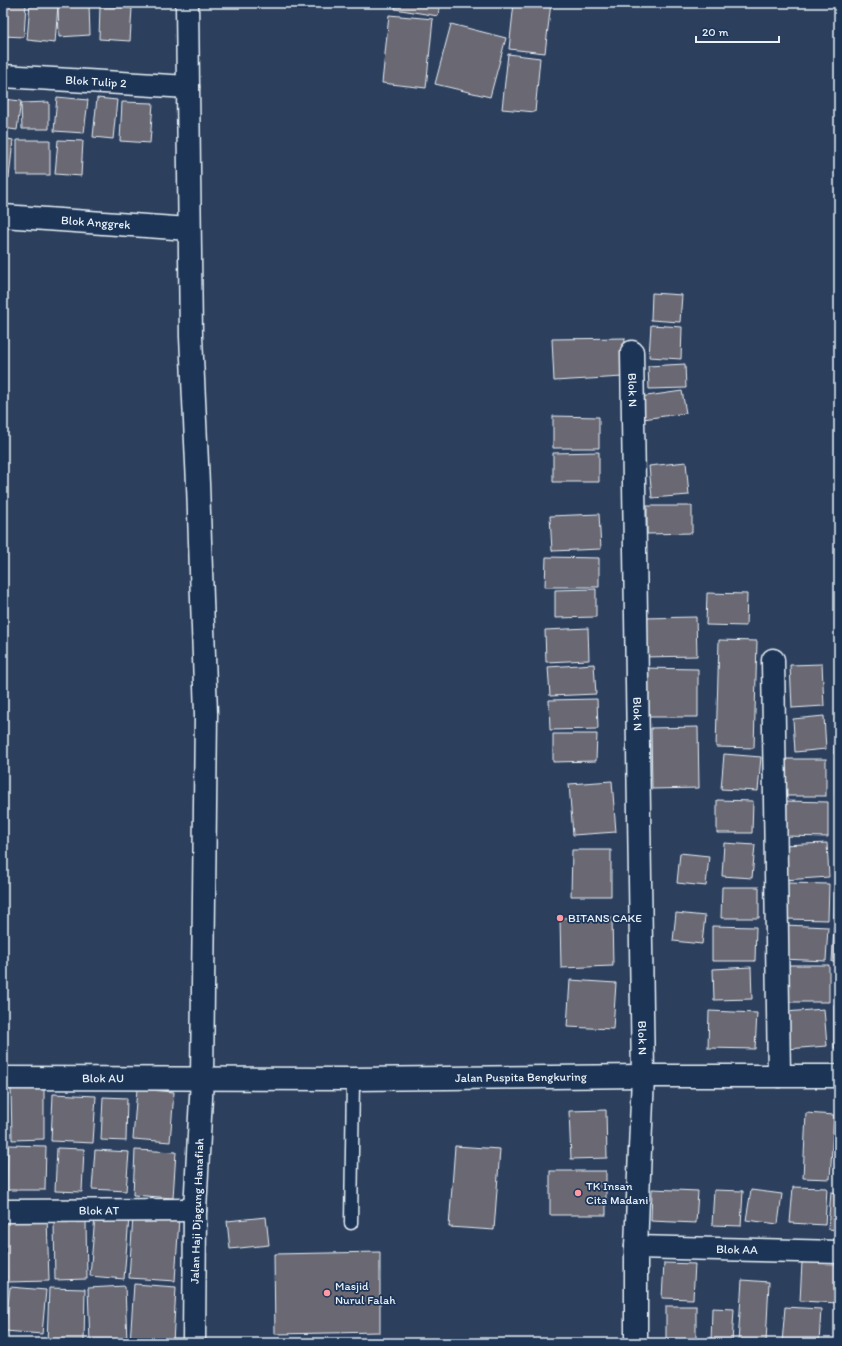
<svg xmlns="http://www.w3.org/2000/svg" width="842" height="1346" viewBox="0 0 842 1346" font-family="Itim,sans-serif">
<rect width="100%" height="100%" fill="#2c3f5d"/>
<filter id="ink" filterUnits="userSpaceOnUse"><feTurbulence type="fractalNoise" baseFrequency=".025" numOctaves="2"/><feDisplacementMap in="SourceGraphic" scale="8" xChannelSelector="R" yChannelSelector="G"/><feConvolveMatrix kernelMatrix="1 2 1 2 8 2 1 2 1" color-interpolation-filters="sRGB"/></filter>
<g filter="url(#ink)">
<g fill="#6a6873" stroke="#e8f1f8">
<polygon points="3,3 26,3 24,37 3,36"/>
<polygon points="30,3 58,5 55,43 27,40"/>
<polygon points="396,3 440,3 438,16 395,9"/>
<polygon points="514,3 551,3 545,53 509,49"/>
<polygon points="89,4 90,35 59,37 58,5"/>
<polygon points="100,6 132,8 130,41 99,39"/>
<polygon points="389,15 433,19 426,88 382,83"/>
<polygon points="451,24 506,38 490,97 435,84"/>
<polygon points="508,54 540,58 535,112 502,109"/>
<polygon points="57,97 88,100 84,133 54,131"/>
<polygon points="97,98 117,100 113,139 93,137"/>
<polygon points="3,99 21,101 17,130 3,128"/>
<polygon points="49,102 49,129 22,129 21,103"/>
<polygon points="122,102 153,103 150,143 120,141"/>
<polygon points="3,138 13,140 9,178 3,177"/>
<rect x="17" y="140" width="33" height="35"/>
<polygon points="58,140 83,141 81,176 55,174"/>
<polygon points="652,293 682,295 680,322 651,320"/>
<polygon points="651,325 682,327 681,359 649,357"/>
<polygon points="625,338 623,377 554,381 552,339"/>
<polygon points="685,364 686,388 649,389 648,366"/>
<polygon points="682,391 686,413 643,419 640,397"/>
<polygon points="553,416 599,417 599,448 553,448"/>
<polygon points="599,452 599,482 553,482 553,453"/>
<polygon points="686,462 689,495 652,498 649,466"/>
<polygon points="647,506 692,506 692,533 647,534"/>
<polygon points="599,514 601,549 552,551 550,516"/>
<polygon points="546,557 599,558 599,587 545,587"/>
<polygon points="596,589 596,617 555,618 555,590"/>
<polygon points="707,593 747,594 746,626 706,625"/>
<polygon points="696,617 697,656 643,657 642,618"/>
<polygon points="588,628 589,660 546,662 545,630"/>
<polygon points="719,640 757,641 754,748 716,747"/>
<polygon points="594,664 596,694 550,696 548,667"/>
<polygon points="822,664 824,706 792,708 790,665"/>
<polygon points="642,668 698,669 698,717 642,717"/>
<polygon points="597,699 598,729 550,730 549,700"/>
<polygon points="824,716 826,749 795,752 793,719"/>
<polygon points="835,716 839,716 839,754 834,754"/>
<polygon points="698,727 699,788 652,789 651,728"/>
<polygon points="553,734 597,734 596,761 553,762"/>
<polygon points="724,754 761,757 758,791 721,789"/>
<rect x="785" y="759" width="41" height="37"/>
<rect x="835" y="759" width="4" height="36"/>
<polygon points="612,781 616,832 573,835 569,784"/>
<polygon points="717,800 753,801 752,833 717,833"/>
<polygon points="785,801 828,802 828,837 784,836"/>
<rect x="837" y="840" width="2" height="39"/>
<polygon points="724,843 755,845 752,878 722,876"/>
<polygon points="827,843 829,877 784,880 782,845"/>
<polygon points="572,850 611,850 611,896 571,896"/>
<polygon points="680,853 709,856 706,886 677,883"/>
<polygon points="787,883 829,884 828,920 786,919"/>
<polygon points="835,885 839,885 839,921 834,921"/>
<polygon points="722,887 759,887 759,918 721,918"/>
<polygon points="676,913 705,916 702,944 673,941"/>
<polygon points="612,917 613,966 561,968 560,918"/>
<polygon points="785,925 828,927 826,961 783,959"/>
<polygon points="712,926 756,927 755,961 712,961"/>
<polygon points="834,926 839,926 839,962 832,962"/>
<polygon points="785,965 829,965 829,1002 784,1002"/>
<polygon points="751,967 752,999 714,1000 713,969"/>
<polygon points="570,980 616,983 613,1029 567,1027"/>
<rect x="834" y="1005" width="5" height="43"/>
<polygon points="824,1009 827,1046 787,1049 785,1012"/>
<polygon points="709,1011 757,1013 755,1049 708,1048"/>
<polygon points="44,1088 44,1139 12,1140 11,1089"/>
<polygon points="3,1089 7,1089 5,1139 3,1139"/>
<polygon points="137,1089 174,1092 170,1142 133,1139"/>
<polygon points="53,1094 96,1096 93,1143 51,1141"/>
<polygon points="103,1097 127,1098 126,1141 101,1140"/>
<polygon points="606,1110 607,1158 571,1159 569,1111"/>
<polygon points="806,1113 834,1115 830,1179 803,1178"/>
<polygon points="8,1145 46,1146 45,1190 7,1190"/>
<polygon points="455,1146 500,1149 494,1230 449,1227"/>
<polygon points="57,1148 84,1149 82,1192 55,1191"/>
<polygon points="95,1150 129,1152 126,1191 92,1189"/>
<polygon points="135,1150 176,1152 173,1198 133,1195"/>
<rect x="550" y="1171" width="56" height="44"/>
<polygon points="793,1187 827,1188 825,1225 790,1223"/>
<polygon points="652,1189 698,1191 696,1223 651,1221"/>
<polygon points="714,1190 743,1191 741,1226 712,1225"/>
<polygon points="751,1190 782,1194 778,1224 746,1220"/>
<polygon points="831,1192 839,1193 839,1230 828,1229"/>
<polygon points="95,1216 129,1218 124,1279 90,1276"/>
<polygon points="133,1216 179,1218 175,1281 129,1278"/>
<polygon points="47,1217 49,1281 7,1282 5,1219"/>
<polygon points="266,1217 269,1245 230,1249 227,1221"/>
<polygon points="54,1221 86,1221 87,1279 55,1280"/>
<polygon points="380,1252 380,1332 275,1334 274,1254"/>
<polygon points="802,1262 839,1263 839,1303 800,1301"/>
<polygon points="664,1263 695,1264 693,1299 662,1298"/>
<polygon points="742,1280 769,1282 766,1343 738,1343"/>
<polygon points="134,1284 176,1287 173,1343 130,1343"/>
<polygon points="125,1286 127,1343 90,1343 88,1288"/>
<polygon points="10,1287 46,1290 42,1334 5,1331"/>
<polygon points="49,1288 85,1289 84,1343 47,1343"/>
<rect x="666" y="1306" width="30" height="37"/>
<polygon points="785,1307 821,1309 819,1343 782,1343"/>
<polygon points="712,1308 734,1309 732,1343 711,1343"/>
</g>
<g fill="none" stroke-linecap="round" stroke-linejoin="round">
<g stroke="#e8f1f8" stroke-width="15">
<polyline id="lane" points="351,1223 353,1079"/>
</g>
<g stroke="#e8f1f8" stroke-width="25">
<g id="street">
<polyline points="187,3 191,337 198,484 206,714 202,1079 195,1210 194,1343"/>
<path id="s1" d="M 3,76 L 188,87"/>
<path id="s2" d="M 3,216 L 189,229"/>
<path id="s3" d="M 632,352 L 643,1076 L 636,1247 L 636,1343"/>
<polyline points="773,660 779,1076"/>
<path id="s4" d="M 3,1078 L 353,1079 L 643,1076 L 839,1076"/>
<path id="s5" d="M 3,1211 L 195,1210"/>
<path id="s6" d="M 636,1247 L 839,1252"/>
</g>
</g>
<use href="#lane" stroke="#1d3557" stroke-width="12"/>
<use href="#street" stroke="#1d3557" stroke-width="22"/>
</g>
</g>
<g fill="#ff9aa2" stroke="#1d3557" stroke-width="1.5">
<circle cx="560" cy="918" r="4"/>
<circle cx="578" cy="1193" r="4"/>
<circle cx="327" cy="1293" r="4"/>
</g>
<g text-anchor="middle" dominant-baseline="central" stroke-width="3.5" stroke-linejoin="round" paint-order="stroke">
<g font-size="12" fill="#e8f1f8" stroke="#1d3557">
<text stroke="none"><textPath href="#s1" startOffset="93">Blok Tulip 2</textPath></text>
<text stroke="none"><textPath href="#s2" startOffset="93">Blok Anggrek</textPath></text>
<text stroke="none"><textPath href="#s3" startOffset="38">Blok N</textPath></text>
<text stroke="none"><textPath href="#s3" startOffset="362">Blok N</textPath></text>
<text stroke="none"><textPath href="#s3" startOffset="686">Blok N</textPath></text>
<text stroke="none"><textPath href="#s4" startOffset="518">Jalan Puspita Bengkuring</textPath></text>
<text stroke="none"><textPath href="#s4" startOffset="100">Blok AU</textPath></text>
<text stroke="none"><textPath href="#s5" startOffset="96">Blok AT</textPath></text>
<text transform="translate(197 1211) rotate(-88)">Jalan Haji Djagung Hanafiah</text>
<text stroke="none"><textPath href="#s6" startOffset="101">Blok AA</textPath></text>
</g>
<g font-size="12" fill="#e8f1f8" stroke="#1d3557" text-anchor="start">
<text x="568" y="918">BITANS CAKE</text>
<text x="586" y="1186">TK Insan<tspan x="586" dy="14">Cita Madani</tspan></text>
<text x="335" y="1286">Masjid<tspan x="335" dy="14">Nurul Falah</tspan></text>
</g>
</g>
<rect width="842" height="1346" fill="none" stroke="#1d3557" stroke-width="16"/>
<rect x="8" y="8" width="826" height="1330" fill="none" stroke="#e8f1f8" stroke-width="1.5" filter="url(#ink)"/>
<path d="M696 36v6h83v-6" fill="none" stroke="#e8f1f8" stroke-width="2"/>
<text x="702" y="36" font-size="12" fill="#e8f1f8" stroke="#1d3557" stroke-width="3" paint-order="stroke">20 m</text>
</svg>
